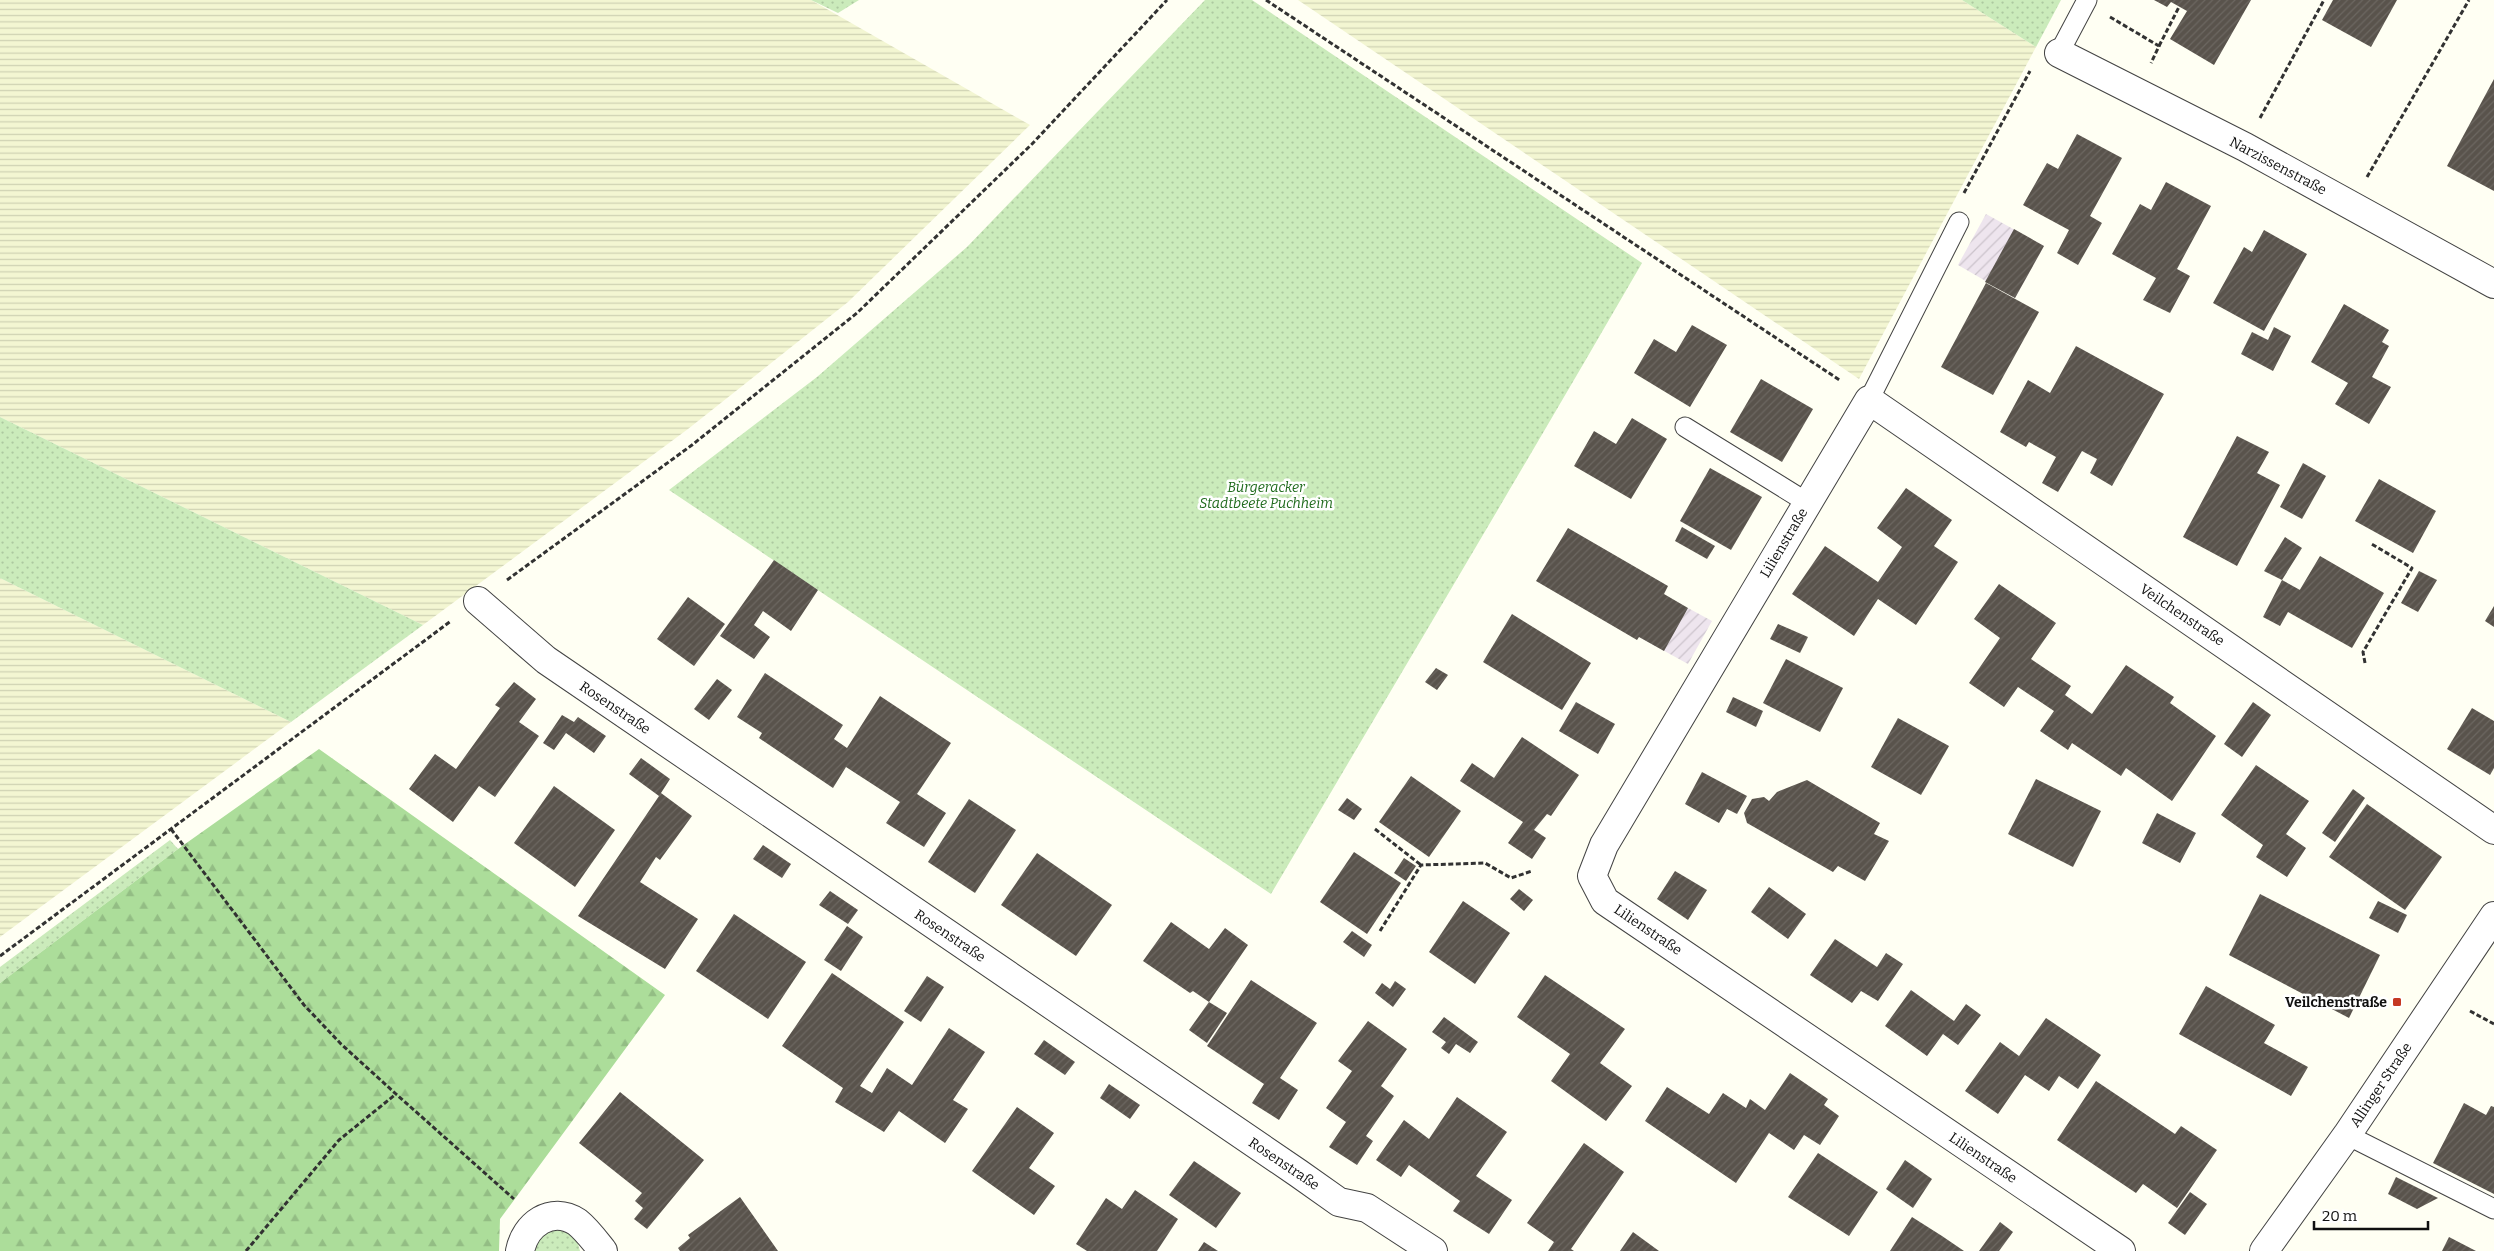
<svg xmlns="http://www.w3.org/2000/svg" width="2494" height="1251" viewBox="0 0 2494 1251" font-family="Bitter,serif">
<defs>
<pattern id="industrial-furrows" width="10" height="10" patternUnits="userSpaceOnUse" patternTransform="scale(1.25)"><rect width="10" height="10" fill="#eee5ee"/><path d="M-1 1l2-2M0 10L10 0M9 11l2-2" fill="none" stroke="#cbc3cb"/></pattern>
<pattern id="farmland-rules" width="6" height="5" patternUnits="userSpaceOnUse" patternTransform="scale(1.25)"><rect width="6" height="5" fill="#f3f6d2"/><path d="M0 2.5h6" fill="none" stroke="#cfd2b3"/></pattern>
<pattern id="green-dots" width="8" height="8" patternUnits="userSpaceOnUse" patternTransform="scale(1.25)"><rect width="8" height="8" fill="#cbebbb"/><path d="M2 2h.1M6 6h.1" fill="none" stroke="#adc8a0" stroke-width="1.8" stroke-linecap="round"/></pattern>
<pattern id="forest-firs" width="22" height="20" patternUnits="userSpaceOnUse" patternTransform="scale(1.25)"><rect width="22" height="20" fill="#acdd9a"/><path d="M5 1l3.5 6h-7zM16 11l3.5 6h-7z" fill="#93bd84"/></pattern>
<pattern id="building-hatch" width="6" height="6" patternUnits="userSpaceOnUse" patternTransform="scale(1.25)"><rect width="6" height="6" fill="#59534c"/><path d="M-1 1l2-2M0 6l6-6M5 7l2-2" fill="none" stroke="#6c6761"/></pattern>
</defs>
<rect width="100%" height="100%" fill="#fffff3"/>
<g fill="url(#industrial-furrows)">
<polygon points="1986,214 2044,246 2015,298 1958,265"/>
<polygon points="1688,608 1712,621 1688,664 1639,637"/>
</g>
<g fill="url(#farmland-rules)">
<polygon points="0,0 811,0 1030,125 848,302 688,429 423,625 0,417"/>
<polygon points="1298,0 1962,0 2036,47 1859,379"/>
<polygon points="0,578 291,722 0,937"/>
</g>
<g fill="url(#green-dots)">
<polygon points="811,0 859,0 838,13"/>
<path d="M 1205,0 L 1252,0 L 1642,263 C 1520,474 1395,683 1271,894 L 669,490 L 817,377 L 967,247 Z"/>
<polygon points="1962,0 2061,0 2036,47"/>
<polygon points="0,417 423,625 291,722 0,578"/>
<polygon points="170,840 178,849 0,983 0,967"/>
<path d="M 553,1230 C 568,1230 577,1236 580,1251 L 534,1251 C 536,1241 543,1234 553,1230 Z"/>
</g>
<polygon fill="url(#forest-firs)" points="319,749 665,995 500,1219 499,1251 0,1251 0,983 178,849"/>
<g fill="url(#building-hatch)">
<polygon points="2154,0 2251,0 2214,65 2170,39 2187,11 2171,2 2167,7"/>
<polygon points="2333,0 2397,0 2371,47 2322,20"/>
<polygon points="2494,79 2494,191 2447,166"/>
<polygon points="2077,134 2122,158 2090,216 2102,223 2078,265 2057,253 2069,230 2023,205 2047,163 2058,169"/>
<polygon points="2166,182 2211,206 2177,269 2190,276 2170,313 2143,300 2156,278 2112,254 2140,204 2151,210"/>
<polygon points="2014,229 2044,246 2015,298 1985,282"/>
<polygon points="2264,230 2307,254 2264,331 2213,303 2244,247 2252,252"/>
<polygon points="1986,283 2039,312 1993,395 1941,367"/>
<polygon points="2344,304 2389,330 2382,342 2389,346 2372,377 2391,387 2369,424 2335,404 2348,383 2311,362"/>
<polygon points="1692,325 1727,345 1690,407 1634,373 1654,339 1676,352"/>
<polygon points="2274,327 2291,336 2273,371 2241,354 2252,332 2268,340"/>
<polygon points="2076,346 2164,394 2112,486 2090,473 2097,459 2082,451 2058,492 2042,483 2056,457 2029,442 2026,447 2000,432 2028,380 2050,393"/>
<polygon points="1761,379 1813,409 1782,462 1730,432"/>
<polygon points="1632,418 1667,439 1631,499 1574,466 1594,431 1616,444"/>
<polygon points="2237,436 2269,452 2257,473 2280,485 2237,566 2183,537"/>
<polygon points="2303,463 2326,476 2302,519 2280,507"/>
<polygon points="1710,468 1762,497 1731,550 1680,521"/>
<polygon points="2379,479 2436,511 2413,553 2355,521"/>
<polygon points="1906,488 1952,520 1934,546 1958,562 1916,625 1878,599 1854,636 1792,594 1825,546 1878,582 1902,547 1877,528"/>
<polygon points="1682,527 1715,546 1707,559 1675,541"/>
<polygon points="1568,528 1668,586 1664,594 1688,608 1664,651 1639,637 1637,640 1536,581"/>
<polygon points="2285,537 2302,548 2282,580 2300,590 2292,603 2320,556 2384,593 2352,648 2288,612 2280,626 2263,617 2282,580 2264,571"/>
<polygon points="774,560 818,590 791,631 763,611 754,625 770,637 754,659 720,636"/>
<polygon points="2419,571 2437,580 2418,612 2401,603"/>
<polygon points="1999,584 2056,623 2031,659 2071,686 2065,695 2092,714 2126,665 2174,697 2170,703 2216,736 2172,801 2126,768 2121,776 2072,743 2068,750 2040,731 2054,711 2018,687 2004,707 1969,683 2000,638 1974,619"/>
<polygon points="688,597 725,624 694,666 657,639"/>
<polygon points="2494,606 2494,627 2485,621"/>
<polygon points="1512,614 1591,663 1562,710 1483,662"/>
<polygon points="1778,624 1808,637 1800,653 1770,639"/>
<polygon points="1786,659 1843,688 1820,732 1763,703"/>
<polygon points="1436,668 1448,675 1437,690 1425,682"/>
<polygon points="765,673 843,725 834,739 847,748 880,696 951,743 917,794 946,813 924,847 886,823 900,802 846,767 833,788 759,738 762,733 737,717"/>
<polygon points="717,679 732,690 709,720 694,709"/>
<polygon points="514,682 536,699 519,722 539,736 495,797 479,786 453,822 409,789 435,754 456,769 500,708 495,705"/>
<polygon points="1733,697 1763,711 1756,727 1726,712"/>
<polygon points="1576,702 1615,724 1598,754 1559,731"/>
<polygon points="2253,702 2271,715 2242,757 2224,744"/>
<polygon points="2472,708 2494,721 2494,768 2490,775 2447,749"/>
<polygon points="562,715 574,722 578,717 606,736 594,753 566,733 554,750 543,743"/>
<polygon points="1898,718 1949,746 1921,795 1871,767"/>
<polygon points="1522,737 1579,775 1551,816 1547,814 1534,830 1546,838 1532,859 1508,843 1523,822 1460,781 1472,763 1494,778"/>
<polygon points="641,758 670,779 661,793 692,816 660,860 656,857 640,882 698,919 665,969 578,916 659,796 629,774"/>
<polygon points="2256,765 2309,801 2286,834 2306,848 2287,877 2256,857 2263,845 2221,815"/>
<polygon points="1702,772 1747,796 1737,814 1727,809 1719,823 1685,804"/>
<polygon points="1411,776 1461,811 1429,857 1379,822"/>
<polygon points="2036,779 2101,811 2073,867 2008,834"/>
<polygon points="1807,780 1880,823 1874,834 1889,841 1865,881 1838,866 1833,872 1747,823 1744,813 1752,799 1764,797 1769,801 1777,792"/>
<polygon points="554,786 615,830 575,887 514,843"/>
<polygon points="2353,789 2365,798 2335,842 2322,833"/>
<polygon points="1347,798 1362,809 1354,820 1338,810"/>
<polygon points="969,799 1016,830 975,893 928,862"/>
<polygon points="2367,804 2442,857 2405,910 2329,857"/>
<polygon points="2157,813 2196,833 2180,863 2142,843"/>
<polygon points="763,845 791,864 782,878 753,859"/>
<polygon points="1354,852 1401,883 1367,934 1320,902"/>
<polygon points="1037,853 1112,905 1076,956 1001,905"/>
<polygon points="1404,858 1416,866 1406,881 1394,873"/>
<polygon points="1675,871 1707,890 1688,920 1657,899"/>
<polygon points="1769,887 1806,914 1788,939 1751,912"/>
<polygon points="1519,889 1533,900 1524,911 1510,899"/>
<polygon points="830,891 858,910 848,924 819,905"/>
<polygon points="2260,894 2380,955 2349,1018 2229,955"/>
<polygon points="1463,901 1510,933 1475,984 1429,952"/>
<polygon points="2378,901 2407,915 2398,933 2369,918"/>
<polygon points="734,914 806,962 768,1019 696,971"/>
<polygon points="1171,922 1209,949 1225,928 1248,945 1209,1002 1193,991 1190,993 1143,961"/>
<polygon points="847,926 863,937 841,971 824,960"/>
<polygon points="1352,931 1372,945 1364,957 1343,942"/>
<polygon points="1835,939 1877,967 1886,953 1903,964 1878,1001 1861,991 1852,1003 1810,975"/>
<polygon points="832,973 904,1022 860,1086 872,1093 887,1068 912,1085 949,1028 985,1052 953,1100 968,1109 945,1143 899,1111 884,1132 835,1102 843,1088 782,1046"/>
<polygon points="1545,975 1625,1029 1600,1063 1632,1086 1606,1121 1551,1081 1570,1054 1517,1017"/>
<polygon points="927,976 944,987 921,1022 904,1011"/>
<polygon points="1251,980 1317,1023 1280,1078 1298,1090 1279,1120 1252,1103 1264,1084 1207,1046"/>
<polygon points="1395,981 1406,989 1393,1007 1375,993 1382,983 1390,989"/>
<polygon points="2206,986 2275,1025 2264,1043 2308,1067 2291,1096 2179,1034"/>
<polygon points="1911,990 1954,1021 1966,1004 1981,1015 1958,1045 1943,1034 1927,1056 1885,1026"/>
<polygon points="1209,1002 1227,1013 1207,1043 1189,1030"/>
<polygon points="1444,1017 1478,1042 1470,1053 1456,1044 1449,1054 1441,1048 1446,1042 1432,1032"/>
<polygon points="2046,1018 2101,1055 2078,1089 2059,1076 2049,1091 2025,1075 1998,1114 1965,1091 2000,1042 2019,1056"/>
<polygon points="1368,1021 1407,1049 1381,1086 1394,1096 1366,1136 1373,1141 1357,1165 1329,1147 1346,1122 1326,1108 1352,1071 1338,1061"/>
<polygon points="1044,1040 1075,1062 1065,1075 1034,1054"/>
<polygon points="1790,1073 1828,1099 1824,1105 1839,1116 1820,1145 1804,1135 1794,1150 1769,1133 1736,1183 1645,1121 1667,1087 1709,1114 1723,1093 1746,1108 1750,1099 1765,1110"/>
<polygon points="2096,1081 2175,1134 2181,1126 2217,1150 2177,1208 2143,1184 2136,1193 2057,1140"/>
<polygon points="1109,1084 1140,1105 1130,1119 1100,1098"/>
<polygon points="620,1092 704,1160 647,1229 634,1219 643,1208 635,1201 642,1193 579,1143"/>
<polygon points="1457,1097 1507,1132 1476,1176 1512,1200 1489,1234 1453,1211 1460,1201 1409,1165 1401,1177 1376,1160 1404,1120 1429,1139"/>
<polygon points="2464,1103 2486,1115 2491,1106 2494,1107 2494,1194 2433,1163"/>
<polygon points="1017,1107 1054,1133 1029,1168 1055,1186 1034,1215 972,1171"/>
<polygon points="1584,1143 1624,1172 1571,1249 1574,1251 1548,1251 1554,1242 1527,1223"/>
<polygon points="1818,1153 1878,1192 1849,1236 1788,1197"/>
<polygon points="1905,1160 1932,1179 1913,1208 1886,1189"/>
<polygon points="1194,1161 1241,1193 1216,1228 1169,1195"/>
<polygon points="2396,1177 2438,1198 2417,1209 2388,1194"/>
<polygon points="1135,1190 1178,1219 1157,1251 1087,1251 1076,1244 1106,1198 1122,1209"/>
<polygon points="2190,1192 2207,1204 2185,1235 2168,1223"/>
<polygon points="740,1197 778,1251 680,1251 678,1248 690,1238 688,1235"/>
<polygon points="1912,1217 1942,1236 1964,1251 1890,1251"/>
<polygon points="2000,1222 2013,1232 1999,1251 1979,1251"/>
<polygon points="1633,1232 1659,1251 1620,1251"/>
<polygon points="2449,1237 2476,1251 2442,1251"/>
<polygon points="1204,1242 1218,1251 1198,1251"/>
</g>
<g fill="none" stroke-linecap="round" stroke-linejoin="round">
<g stroke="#434343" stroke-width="21">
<g id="lane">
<polyline points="2059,53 2087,0"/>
<polyline points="1869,400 1959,222"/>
<polyline points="1685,427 1808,503"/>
<polyline points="2347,1135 2494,1209"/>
</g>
</g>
<g stroke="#434343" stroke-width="30">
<g id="street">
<polyline points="2059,53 2245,147 2494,284"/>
<polyline points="478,601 546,660 1298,1173 1339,1202 1367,1208 1433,1251"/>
<path d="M 520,1251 C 525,1225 551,1205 577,1222 C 587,1230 595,1241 603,1251"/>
<polyline points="2121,1251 1605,901 1592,876 1604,845 1869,400 2494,830"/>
<polyline points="2264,1251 2347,1135 2494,916"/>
</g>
</g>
<g stroke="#323232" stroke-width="3" stroke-dasharray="5 2.5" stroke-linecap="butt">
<polyline points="1266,0 1841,381"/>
<polyline points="2110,17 2159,46 2151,63"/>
<polyline points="2159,46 2179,7"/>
<polyline points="2260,118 2324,0"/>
<polyline points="2367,177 2469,0"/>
<polyline points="1964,193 2030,71"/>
<polyline points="507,580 692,445 857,313 1032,144 1167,0"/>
<polyline points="2365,663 2363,652 2412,568 2370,543"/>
<polyline points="171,829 304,1005 341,1044 396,1094 514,1199"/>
<polyline points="1375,829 1421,865"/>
<polyline points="1380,931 1421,865 1485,863 1511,878 1532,871"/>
<polyline points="0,956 451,621"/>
<polyline points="2470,1011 2494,1024"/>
<polyline points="246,1251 339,1140 396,1094"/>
</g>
<use href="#lane" stroke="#fff" stroke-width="19"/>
<use href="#street" stroke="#fff" stroke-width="28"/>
</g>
<rect fill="#c53823" stroke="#fff" stroke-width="2" x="2392" y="997" width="10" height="10" rx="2.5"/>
<g text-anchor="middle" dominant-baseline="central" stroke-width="5" stroke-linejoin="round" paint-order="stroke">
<g font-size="14" fill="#101010" stroke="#fff">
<text transform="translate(2278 166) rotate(28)">Narzissenstraße</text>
<text transform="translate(1784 543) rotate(-59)">Lilienstraße</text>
<text transform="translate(2182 615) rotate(34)">Veilchenstraße</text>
<text transform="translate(615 708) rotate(34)">Rosenstraße</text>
<text transform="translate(1648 930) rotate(34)">Lilienstraße</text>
<text transform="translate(950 936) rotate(34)">Rosenstraße</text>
<text transform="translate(2381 1085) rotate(-56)">Allinger Straße</text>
<text transform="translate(1983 1158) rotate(34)">Lilienstraße</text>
<text transform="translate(1284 1164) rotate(34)">Rosenstraße</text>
</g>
<g font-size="14" font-style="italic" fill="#206b1d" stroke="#fff">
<text x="1266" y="487">Bürgeracker<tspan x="1266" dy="16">Stadtbeete Puchheim</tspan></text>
</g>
<g font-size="14" font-weight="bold" fill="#101010" stroke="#fff" text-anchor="end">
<text x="2387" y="1002">Veilchenstraße</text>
</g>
</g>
<path d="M2314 1221v8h114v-8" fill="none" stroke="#101010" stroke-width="2.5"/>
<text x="2322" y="1221" font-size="15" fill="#101010" stroke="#ffffff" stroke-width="4" paint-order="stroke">20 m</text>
</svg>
